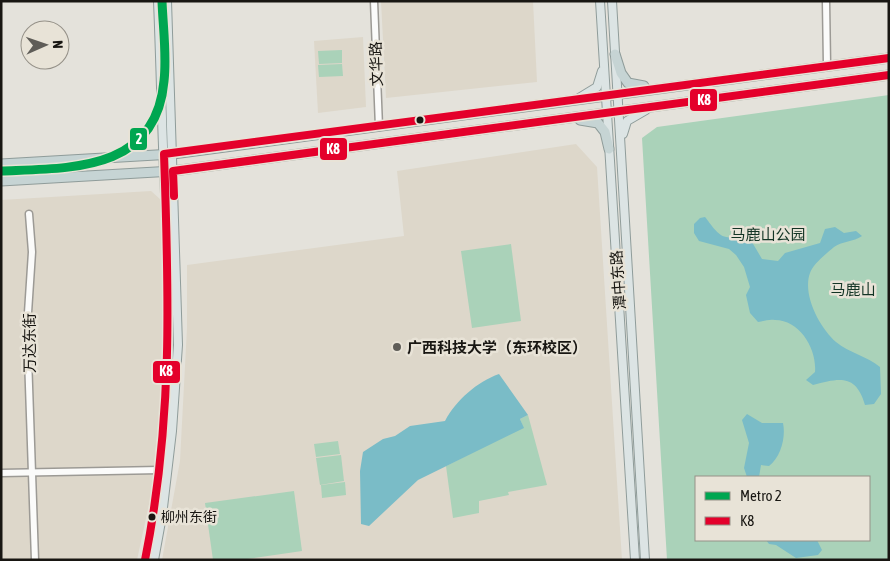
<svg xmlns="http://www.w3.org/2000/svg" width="890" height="561" viewBox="0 0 890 561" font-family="'Asap Condensed','Noto Sans SC',sans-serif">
<rect width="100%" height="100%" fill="#e4e2db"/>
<g fill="#ddd7ca">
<polygon points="381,1 533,1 537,82 386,98"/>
<polygon points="363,37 366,107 318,113 314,41"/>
<polygon points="576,144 597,167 622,560 162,560 180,461 187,328 187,265 404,236 397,171"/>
<polygon points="151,191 161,200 165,357 151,495 137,560 1,560 1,200"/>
</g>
<g fill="#aad2b9" fill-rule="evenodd">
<polygon points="342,50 342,63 319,64 318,51"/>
<polygon points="342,64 343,76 319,77 318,65"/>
<path d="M 889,95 L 889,560 L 667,560 L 642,138 L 657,127 ZM 696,477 L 869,477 L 869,540 L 696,540 Z"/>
<polygon points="511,244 521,321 472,328 461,251"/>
<polygon points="528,415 547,485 508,492 509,495 479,501 479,513 453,518 446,466 523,427 520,419"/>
<polygon points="338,441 340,454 316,457 314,444"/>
<polygon points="341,455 344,481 320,485 316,458"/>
<polygon points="345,482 346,495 322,498 321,485"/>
<polygon points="294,491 302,551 240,560 213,560 205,503"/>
</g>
<g fill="#7abcc7">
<path d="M 705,217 C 711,224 719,239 730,237 C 737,236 739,231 746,232 L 762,259 L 778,261 L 785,253 L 820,243 L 825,229 L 835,227 L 844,233 L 856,231 L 862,236 C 853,242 843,241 834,247 C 827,253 813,264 810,273 C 802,295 820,328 836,342 C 849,353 867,356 880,367 L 881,394 L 874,404 L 865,405 C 856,374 840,378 813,385 L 806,380 L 815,372 C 817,349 800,320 775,320 C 769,319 764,321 758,322 L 750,313 L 746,295 L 750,287 L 744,267 L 736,255 L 729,249 L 699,241 L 694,233 L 694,224 L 700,218 Z"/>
<path d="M 499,374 L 528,415 L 520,419 L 524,428 L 418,480 L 369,526 L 361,524 L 360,471 L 363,452 L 383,439 L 395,436 L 410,426 L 445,421 C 456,400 477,382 499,374 Z"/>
<path d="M 747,414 L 762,423 L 783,423 C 786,437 781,457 769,466 L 761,465 L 759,477 L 747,477 L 744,468 L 749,443 L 742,420 Z"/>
<polygon points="766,540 817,540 822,550 818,555 796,558 776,545 769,544"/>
</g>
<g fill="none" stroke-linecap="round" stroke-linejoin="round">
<g stroke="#9c9a95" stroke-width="9">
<g id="minor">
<polyline points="374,1 379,127"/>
<polyline points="826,1 827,65"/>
<polyline points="29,214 32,252 27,328 35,560"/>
<polyline points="1,473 160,470"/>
</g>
</g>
<g stroke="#8f9c9a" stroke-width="10">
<g id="major">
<polyline points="600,1 635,560"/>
<polyline points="612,1 645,560"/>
<polyline points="579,98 597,87 602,71"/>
<polyline points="623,134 627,121 646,110"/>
<path d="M 145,560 C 173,446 171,329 166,213 C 162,143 161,72 158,1"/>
<polyline points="154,560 162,516 172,431 178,345 167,1"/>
</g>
</g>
<g stroke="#8f9c9a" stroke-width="11">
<g id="highway">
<polyline points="615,54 621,73 628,83 644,86"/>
<polyline points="580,120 598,123 605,132 609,149"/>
<polyline points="1,164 173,154 889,58"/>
<polyline points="1,181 173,171 889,75"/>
</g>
</g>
<use href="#minor" stroke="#fbfbfa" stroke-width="6"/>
<use href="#major" stroke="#dce4e4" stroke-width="8"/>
<use href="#highway" stroke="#c6d4d4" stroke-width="9"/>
<g stroke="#e8e3d7" stroke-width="11">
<g id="bus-1">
<polyline points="174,196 173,171 889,75"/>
<path d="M 145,560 C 173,421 169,294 164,154 L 889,58"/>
</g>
</g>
<use href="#bus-1" stroke="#e4002b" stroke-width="8"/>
<g stroke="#e8e3d7" stroke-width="12">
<path id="metro-1" d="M 1,171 C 71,168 156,172 164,81 C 167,55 163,28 162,1"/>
</g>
<use href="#metro-1" stroke="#00a651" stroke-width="9"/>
</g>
<g fill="#181612" stroke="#e8e3d7" stroke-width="2">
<circle cx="420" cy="120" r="4.5"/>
<circle cx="152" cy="517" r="4.5"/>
</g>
<circle fill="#5f5d58" stroke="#e8e3d7" stroke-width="2" cx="397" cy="347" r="5"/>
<g text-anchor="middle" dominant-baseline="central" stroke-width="5" stroke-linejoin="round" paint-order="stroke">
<g font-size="14" fill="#181612" stroke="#e8e3d7" text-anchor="start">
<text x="161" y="517">柳州东街</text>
</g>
<g font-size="15" fill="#181612" stroke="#e8e3d7">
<text transform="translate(376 64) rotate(-92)">文华路</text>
<text transform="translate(618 280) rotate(-94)">潭中东路</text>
<text transform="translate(29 343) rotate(-90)">万达东街</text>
</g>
<g font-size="15" fill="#133525" stroke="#e8e3d7">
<text x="768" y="234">马鹿山公园</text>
<text x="853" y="289">马鹿山</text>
</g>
<g font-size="15" font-weight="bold" fill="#181612" stroke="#e8e3d7" text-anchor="start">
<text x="407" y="347">广西科技大学（东环校区）</text>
</g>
</g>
<g stroke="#e8e3d7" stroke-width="2">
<rect x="689" y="88" width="29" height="24" rx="5" fill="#e4002b"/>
<rect x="129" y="127" width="19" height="24" rx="5" fill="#00a651"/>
<rect x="319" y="137" width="29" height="24" rx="5" fill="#e4002b"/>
<rect x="152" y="360" width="29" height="24" rx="5" fill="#e4002b"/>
</g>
<g font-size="14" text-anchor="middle" font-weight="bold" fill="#fff">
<text x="704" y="105">K8</text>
<text x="139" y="144">2</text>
<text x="333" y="154">K8</text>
<text x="166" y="376">K8</text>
</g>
<rect width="890" height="561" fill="none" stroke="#181612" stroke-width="5"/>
<rect x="695" y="476" width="175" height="65" fill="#e8e3d7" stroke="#959188"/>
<rect x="705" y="492" width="25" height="8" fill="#00a651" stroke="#959188"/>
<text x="740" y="501" font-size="15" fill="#181612">Metro 2</text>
<rect x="705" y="517" width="25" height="8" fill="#e4002b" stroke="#959188"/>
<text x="740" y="526" font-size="15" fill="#181612">K8</text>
<g transform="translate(45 45) rotate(88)"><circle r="24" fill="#e8e3d7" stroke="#959188"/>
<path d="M0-4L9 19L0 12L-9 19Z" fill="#5f5d58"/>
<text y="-8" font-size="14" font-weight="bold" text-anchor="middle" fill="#181612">N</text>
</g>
</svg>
